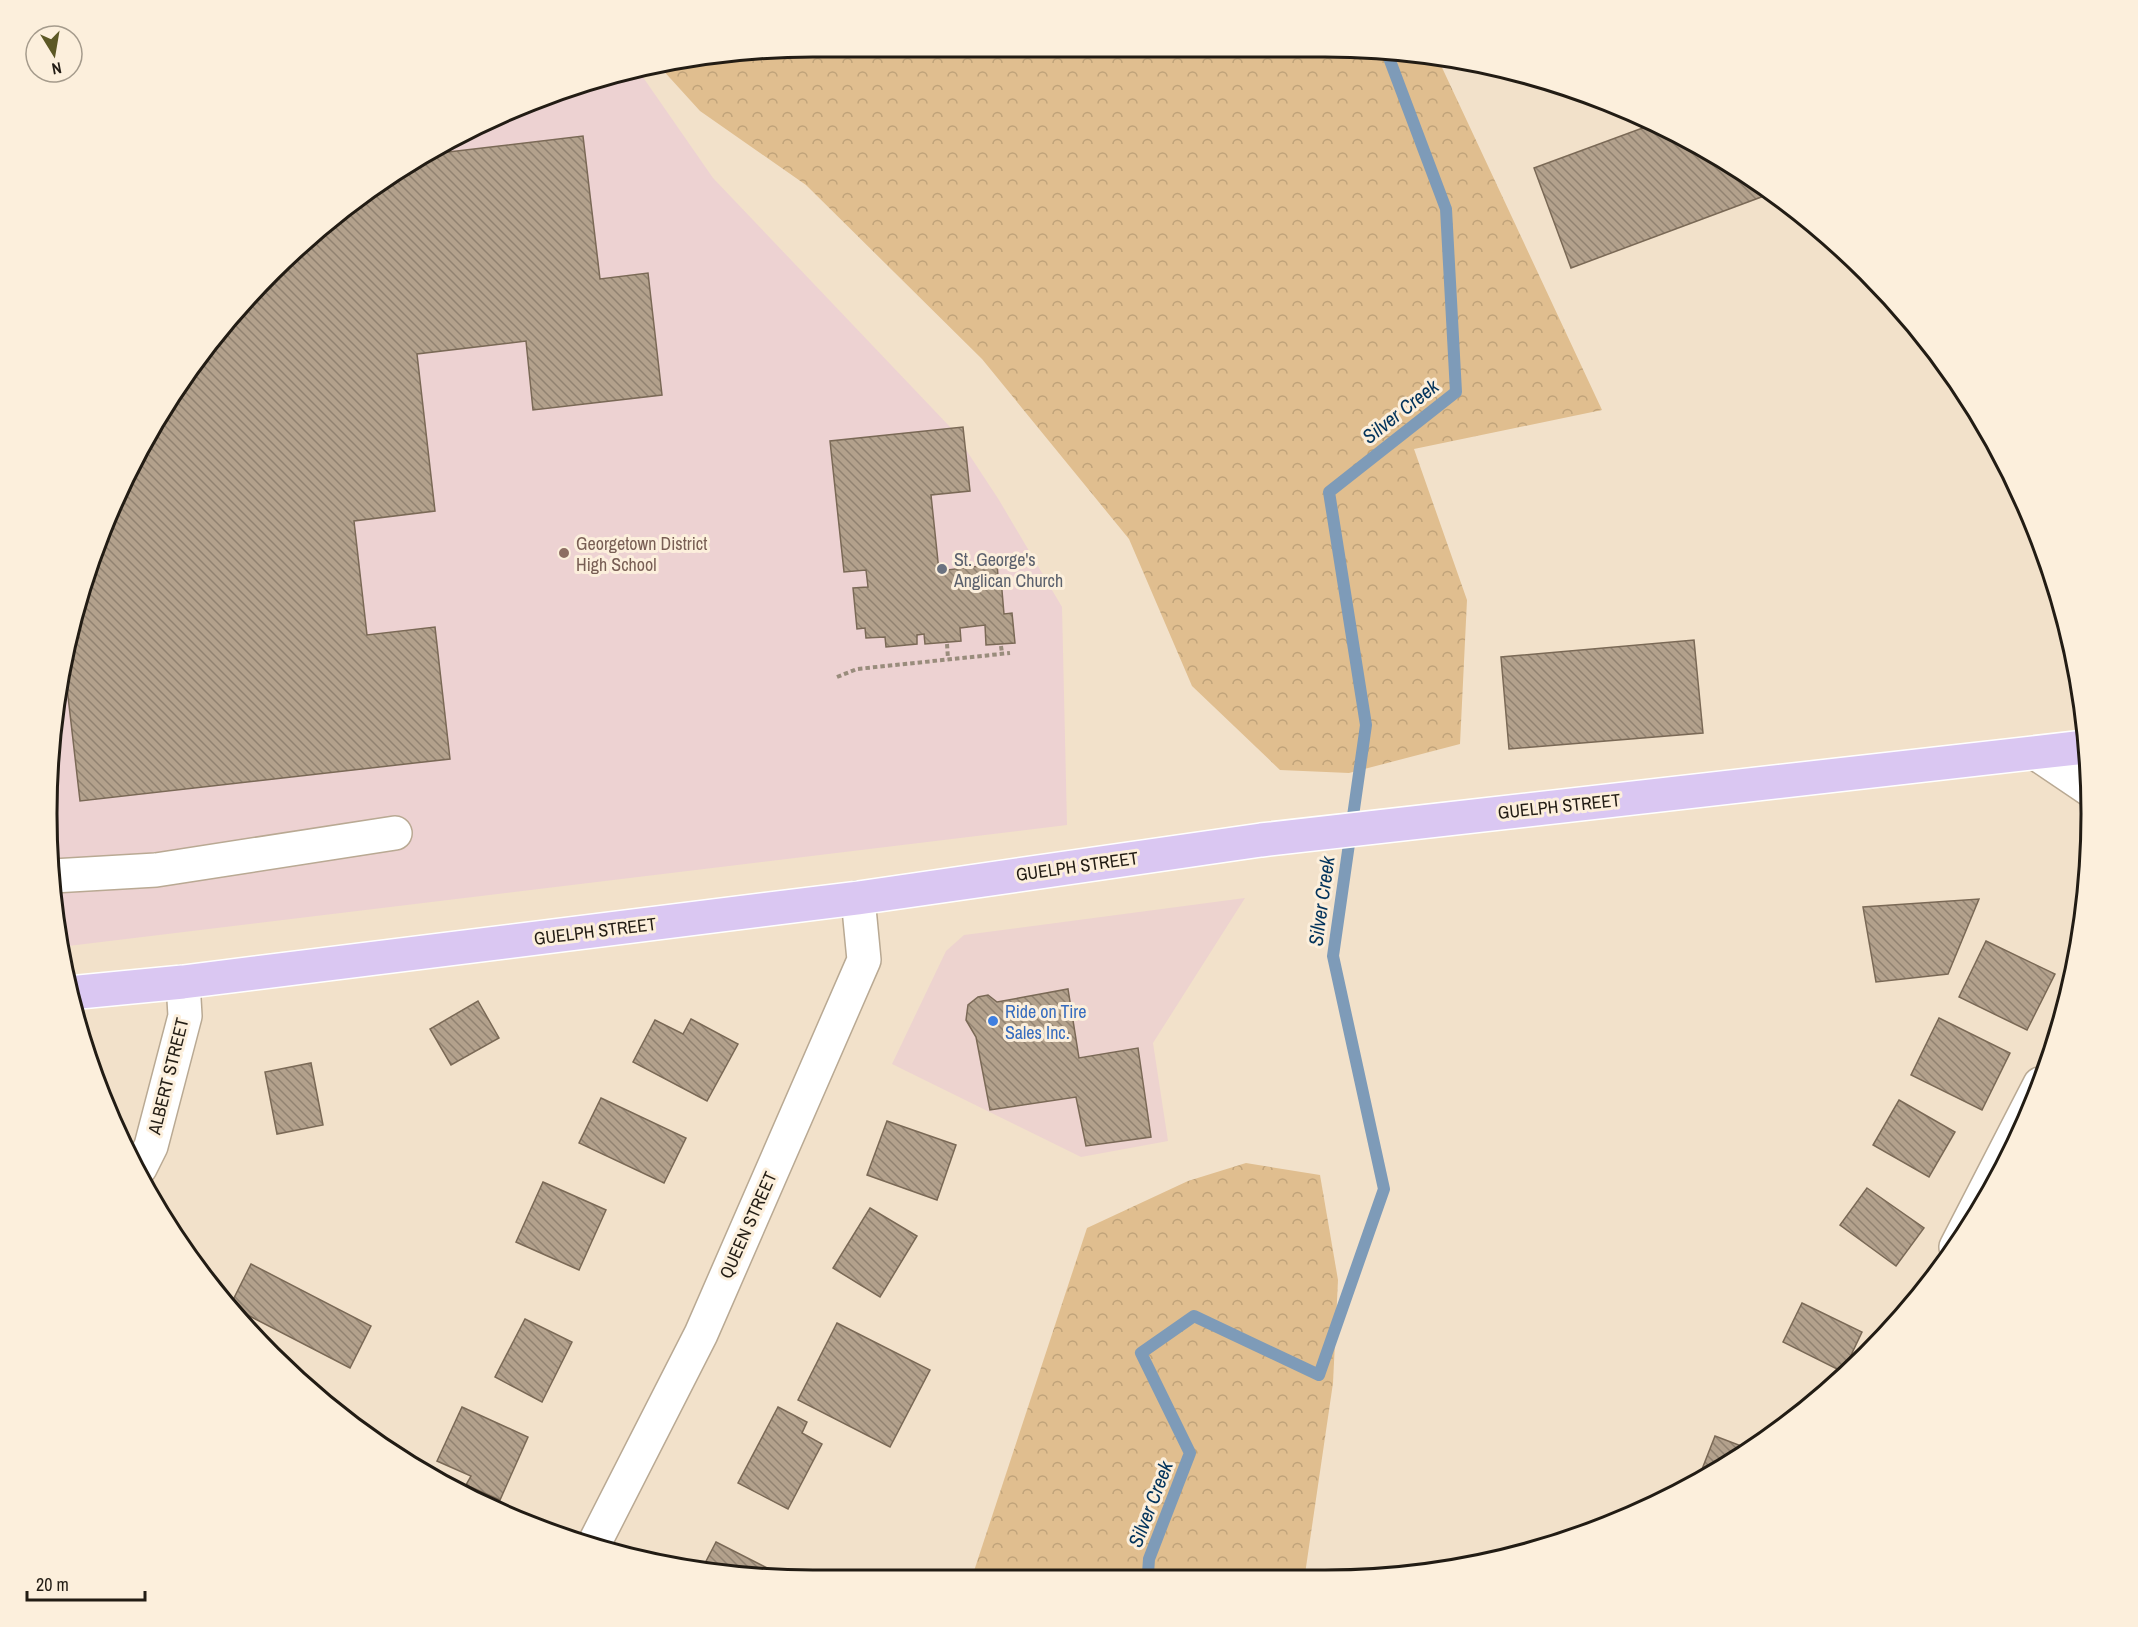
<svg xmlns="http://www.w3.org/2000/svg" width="2138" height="1627" viewBox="0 0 2138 1627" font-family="'Archivo Narrow',sans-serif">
<defs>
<pattern id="forest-crowns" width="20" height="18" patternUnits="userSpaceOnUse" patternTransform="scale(1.5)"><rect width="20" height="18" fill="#e0be8f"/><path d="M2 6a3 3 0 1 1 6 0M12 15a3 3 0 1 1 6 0" fill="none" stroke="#c0a37a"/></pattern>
<pattern id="building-back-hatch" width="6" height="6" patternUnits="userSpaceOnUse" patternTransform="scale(1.5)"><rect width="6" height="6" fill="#b3a18c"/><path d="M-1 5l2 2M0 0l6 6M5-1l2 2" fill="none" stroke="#918271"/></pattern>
</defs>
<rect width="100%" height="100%" fill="#f2e1ca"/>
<polygon fill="#edd3cf" points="1245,898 1153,1043 1168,1141 1081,1157 892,1064 946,951 964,935"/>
<polygon fill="#edd2d2" points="638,70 713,178 953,430 999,500 1062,607 1067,825 60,947 47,814 73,615 149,430 271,271 430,149 615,73"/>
<g fill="url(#forest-crowns)">
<polygon points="814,47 1374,48 1438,59 1602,410 1414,449 1467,600 1460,744 1349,773 1280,770 1192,686 1129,539 982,359 806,185 700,111 660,67"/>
<polygon points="1246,1163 1320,1175 1338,1280 1333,1383 1305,1574 973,1574 1087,1228 1188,1181"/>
</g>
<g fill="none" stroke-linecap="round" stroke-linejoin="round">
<polyline stroke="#7e9bb8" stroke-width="12" points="1148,1574 1149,1559 1190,1453 1141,1353 1194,1316 1319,1375 1384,1189 1333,956 1366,725 1329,492 1456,392 1446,209 1386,50"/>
</g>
<g fill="url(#building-back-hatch)" stroke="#7a6956" stroke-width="1.5">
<polygon points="1656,123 1664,126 1772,193 1571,268 1534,168"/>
<polygon points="583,136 600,279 648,273 662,395 533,410 526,341 417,354 435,511 354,521 367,635 435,627 450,759 80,801 65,670 73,615 149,430 271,271 423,155"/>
<polygon points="963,427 970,491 931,495 939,571 997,564 998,576 1001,579 1004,614 1012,613 1015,643 986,645 985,625 960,628 961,641 925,644 924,634 917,635 917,644 886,647 885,637 866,638 865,628 857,629 853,588 868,587 866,570 844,572 830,441"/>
<polygon points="2023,501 2033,520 2044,555 2022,502"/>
<polygon points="1694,640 1703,733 1509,749 1501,657"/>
<polygon points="1979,899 1948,974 1876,982 1863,907"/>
<polygon points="1986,941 2055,974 2027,1030 1959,997"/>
<polygon points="1068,989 1079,1058 1138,1048 1151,1137 1086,1146 1076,1097 990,1110 976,1037 966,1020 968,1005 978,997 988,995 997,1002"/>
<polygon points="478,1001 499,1038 451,1065 430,1029"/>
<polygon points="1939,1018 2010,1053 1982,1110 1911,1075"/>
<polygon points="691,1019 738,1044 707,1101 633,1062 655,1020 683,1034"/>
<polygon points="311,1063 323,1125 277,1134 265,1072"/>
<polygon points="601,1098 686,1138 664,1183 579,1143"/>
<polygon points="1899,1100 1955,1132 1929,1177 1873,1145"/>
<polygon points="887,1121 956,1145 937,1200 867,1175"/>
<polygon points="543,1182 606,1210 579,1270 516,1242"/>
<polygon points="1867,1188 1924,1228 1896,1266 1840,1225"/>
<polygon points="870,1208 917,1236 880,1297 833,1268"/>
<polygon points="251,1264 371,1326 350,1368 230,1306"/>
<polygon points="1802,1303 1862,1332 1843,1372 1783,1342"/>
<polygon points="525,1319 572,1342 542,1402 495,1377"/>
<polygon points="837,1323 930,1370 890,1447 798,1400"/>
<polygon points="462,1407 528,1437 500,1500 466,1485 471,1476 437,1461"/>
<polygon points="778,1407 807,1422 802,1433 822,1444 788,1509 738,1483"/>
<polygon points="1715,1436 1752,1450 1699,1477"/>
<polygon points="716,1542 779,1574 713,1574 701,1571"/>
</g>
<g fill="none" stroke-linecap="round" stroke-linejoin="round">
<g stroke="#b9a993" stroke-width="36">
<g id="minor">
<polyline points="2037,754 2089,789"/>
<polyline points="53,876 156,870 395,833"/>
<polyline points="140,1168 151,1146 185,1016 183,982"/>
<polyline points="1956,1247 2040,1084"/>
<polyline points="595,1542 701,1334 864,960 858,898"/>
</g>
</g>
<g stroke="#fff" stroke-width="36">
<polyline id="major" points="69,993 183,982 858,898 1261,840 2085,747"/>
</g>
<g stroke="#998c7c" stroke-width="4" stroke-dasharray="4.5 3" stroke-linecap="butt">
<polyline points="947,644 948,659"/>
<polyline points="1001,646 1002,653"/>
<polyline points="837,677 857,669 1010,653"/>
</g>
<use href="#minor" stroke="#fff" stroke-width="33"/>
<use href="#major" stroke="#dac7f2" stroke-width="33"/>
</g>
<circle fill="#8d6e63" stroke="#fcefdc" stroke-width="2" cx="564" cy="553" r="6"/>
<circle fill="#6b7280" stroke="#fcefdc" stroke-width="2" cx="942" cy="569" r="6"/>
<circle fill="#3f7fe0" stroke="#fcefdc" stroke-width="2" cx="993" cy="1021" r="6"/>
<g text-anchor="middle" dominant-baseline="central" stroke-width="6" stroke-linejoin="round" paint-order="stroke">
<g font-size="18" fill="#785e54" stroke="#fcefdc" text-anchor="start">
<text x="576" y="543">Georgetown District<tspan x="576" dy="21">High School</tspan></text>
</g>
<g font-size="18" fill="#5b616d" stroke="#fcefdc" text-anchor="start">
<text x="954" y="559">St. George's<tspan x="954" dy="21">Anglican Church</tspan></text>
</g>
<g font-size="18" fill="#221c14" stroke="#fcefdc">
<text transform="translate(1559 806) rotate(-6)">GUELPH STREET</text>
<text transform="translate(1077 866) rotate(-8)">GUELPH STREET</text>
<text transform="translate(595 931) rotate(-7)">GUELPH STREET</text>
<text transform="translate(168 1076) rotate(-76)">ALBERT STREET</text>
<text transform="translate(748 1225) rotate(-66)">QUEEN STREET</text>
</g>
<g font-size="18" fill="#366cbe" stroke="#fcefdc" text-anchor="start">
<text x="1005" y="1011">Ride on Tire<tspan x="1005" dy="21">Sales Inc.</tspan></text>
</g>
<g font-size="20" font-style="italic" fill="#02335b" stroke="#fcefdc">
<text transform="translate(1400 411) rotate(-38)">Silver Creek</text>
<text transform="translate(1321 901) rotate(-82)">Silver Creek</text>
<text transform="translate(1150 1504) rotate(-69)">Silver Creek</text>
</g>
</g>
<path d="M0 0H2138V1627H0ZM813 57H1325A756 756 0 0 1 2081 813V814A756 756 0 0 1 1325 1570H813A756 756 0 0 1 57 814V813A756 756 0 0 1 813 57Z" fill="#fcefdc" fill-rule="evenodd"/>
<path fill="none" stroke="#221c14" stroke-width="3" d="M813 57H1325A756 756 0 0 1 2081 813V814A756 756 0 0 1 1325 1570H813A756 756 0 0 1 57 814V813A756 756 0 0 1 813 57Z"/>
<g transform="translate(54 54) rotate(169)"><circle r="28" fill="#fcefdc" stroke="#a59b8c" stroke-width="1.5"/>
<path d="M0-4.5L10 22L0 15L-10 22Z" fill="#5c5825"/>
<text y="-9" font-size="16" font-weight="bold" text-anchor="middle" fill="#221c14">N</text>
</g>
<path d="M27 1591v9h118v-9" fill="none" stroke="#221c14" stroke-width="3"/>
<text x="36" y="1591" font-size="18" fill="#221c14" stroke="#fcefdc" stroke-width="4.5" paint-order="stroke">20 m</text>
</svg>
